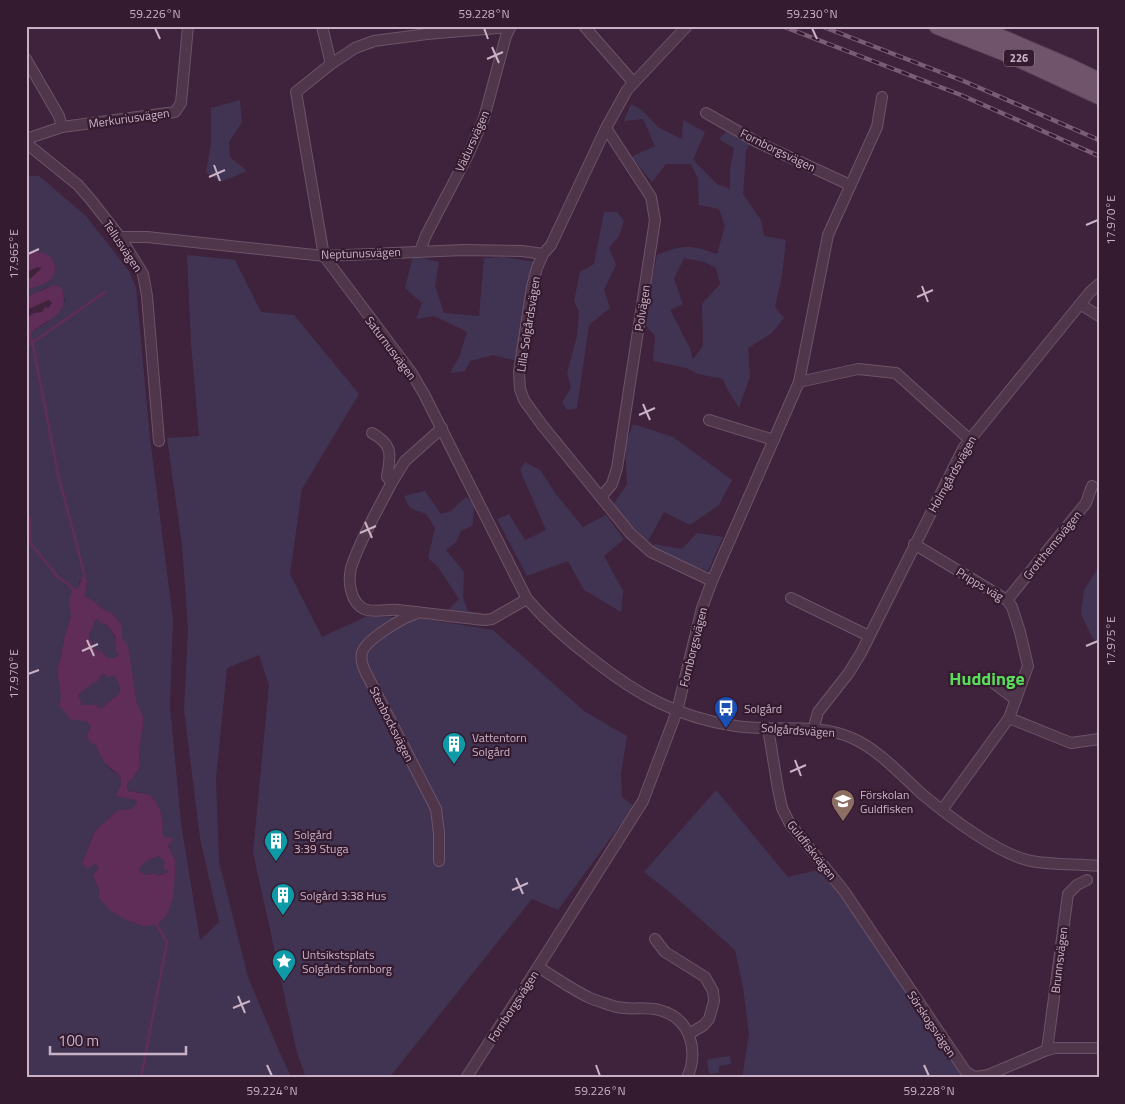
<svg xmlns="http://www.w3.org/2000/svg" width="1125" height="1104" viewBox="0 0 1125 1104" font-family="'Titillium Web',sans-serif">
<rect width="100%" height="100%" fill="#3f223b"/>
<g fill="#413453" fill-rule="evenodd">
<polygon points="240,100 242,122 229,142 230,157 247,171 221,182 206,172 211,144 211,108"/>
<path d="M 631,104 L 642,110 L 659,128 L 682,139 L 683,120 L 705,132 L 693,160 L 717,184 L 730,189 L 730,169 L 734,148 L 719,139 L 726,132 L 750,144 L 746,151 L 743,194 L 761,220 L 764,236 L 786,240 L 782,276 L 775,307 L 784,318 L 772,333 L 748,348 L 750,376 L 739,408 L 726,387 L 723,379 L 698,374 L 686,368 L 653,361 L 655,336 L 643,323 L 657,255 C 684,244 690,245 717,254 L 725,226 L 719,209 L 699,205 L 698,179 L 691,164 L 666,164 L 652,182 L 631,157 L 655,146 L 643,119 L 624,121 ZM 684,258 L 704,262 L 716,268 L 720,284 L 702,304 L 703,346 L 693,359 L 690,348 L 670,310 L 683,304 L 674,279 Z"/>
<path d="M 26,176 L 39,176 L 86,216 L 129,271 L 136,287 L 150,438 L 173,620 L 170,706 L 181,823 L 200,940 L 219,922 L 200,838 L 184,710 L 188,628 L 182,545 L 167,438 L 199,436 L 191,343 L 187,255 L 235,260 L 261,312 L 294,315 L 359,394 L 302,489 L 290,574 L 322,637 L 367,616 L 419,618 L 493,630 L 584,711 L 627,736 L 621,773 L 622,797 L 634,806 L 558,910 L 532,899 L 389,1078 L 306,1078 L 297,1053 L 253,852 L 269,685 L 259,655 L 227,668 L 216,779 L 219,862 L 248,977 L 282,1058 L 292,1078 L 26,1078 L 26,343 L 32,340 L 30,333 L 48,322 L 65,301 L 63,291 L 48,287 L 26,297 L 26,290 L 50,280 L 54,273 L 52,259 L 34,252 L 26,255 ZM 80,580 L 87,581 L 85,597 L 91,599 L 103,609 L 113,614 L 122,626 L 122,638 L 131,672 L 137,705 L 141,711 L 144,720 L 139,752 L 140,768 L 136,773 L 133,779 L 129,781 L 127,787 L 128,791 C 135,792 143,792 149,795 C 160,801 165,822 162,833 L 166,838 L 173,838 L 173,840 L 168,844 L 176,862 L 174,880 L 167,915 L 157,924 L 142,926 L 126,920 L 99,898 L 99,891 L 93,875 L 99,868 L 95,864 L 82,863 L 95,831 L 118,810 L 133,809 L 137,804 L 136,800 L 117,796 L 121,784 L 120,776 C 104,765 106,763 97,748 C 94,744 89,741 86,736 L 91,727 L 86,721 L 59,706 L 61,697 L 57,669 L 60,661 L 64,639 L 71,616 L 70,599 L 78,588 Z"/>
<polygon points="604,212 617,212 624,221 619,236 609,248 616,265 604,290 610,308 589,325 577,408 567,410 562,402 571,388 567,373 577,336 579,312 574,301 580,272 594,264"/>
<polygon points="413,256 439,262 435,286 444,313 479,316 484,258 504,257 536,262 517,361 493,355 470,361 465,371 450,373 460,355 467,332 434,316 416,319 422,303 405,288"/>
<polygon points="633,424 673,437 732,480 719,505 690,525 664,512 648,541 611,508 627,484 625,445"/>
<polygon points="525,462 540,470 556,494 583,527 606,515 624,539 604,556 623,591 621,612 584,590 568,561 527,576 497,519 509,514 525,540 546,530 520,470"/>
<polygon points="425,491 441,514 451,511 466,497 474,503 473,525 461,531 456,542 446,550 464,572 463,597 468,611 484,614 483,615 462,615 448,610 459,599 438,567 428,558 435,528 426,514 410,508 404,496"/>
<polygon points="697,533 723,537 708,571 653,553 654,544 682,549"/>
<polygon points="1099,567 1099,641 1093,639 1081,614 1084,590"/>
<path d="M 98,619 C 112,627 116,638 119,653 L 116,658 L 107,658 L 94,648 L 92,640 L 89,639 L 90,631 L 93,627 L 95,620 Z"/>
<polygon points="106,674 115,676 120,688 119,694 101,708 98,708 97,705 82,705 77,696 100,676"/>
<polygon points="716,790 788,877 822,869 964,1078 742,1078 749,1034 743,987 735,950 673,895 644,872"/>
<polygon points="160,856 165,862 168,872 157,876 156,873 146,875 140,872 139,869 145,861"/>
<polygon points="730,1056 731,1064 719,1066 719,1073 709,1074 707,1061 709,1059"/>
</g>
<g fill="#5f2d57" fill-rule="evenodd">
<path d="M 34,252 C 38,252 43,253 46,254 C 55,258 58,271 52,278 C 46,285 34,287 26,290 L 26,279 L 31,278 L 42,268 L 38,267 L 26,272 L 26,255 Z"/>
<path d="M 54,285 L 62,288 C 71,315 47,319 31,333 L 32,340 L 26,343 L 26,318 L 34,313 L 42,312 L 45,307 L 48,308 L 52,303 L 49,300 L 26,310 L 26,297 Z"/>
<path d="M 84,573 L 87,581 L 85,597 L 91,599 L 103,609 L 113,614 L 122,626 L 122,638 L 128,646 L 137,704 L 141,711 L 144,720 L 139,752 L 140,768 L 136,773 L 133,779 L 129,781 L 127,787 L 128,791 C 135,793 143,792 149,795 C 160,801 165,822 162,833 L 166,838 L 173,838 L 173,840 L 168,845 L 176,862 L 173,898 L 167,915 L 157,925 L 142,926 L 126,920 L 111,911 L 99,898 L 99,890 L 93,875 L 99,868 L 95,864 L 88,869 L 82,863 L 95,831 L 118,810 L 132,809 L 137,804 L 136,800 L 116,796 L 121,784 L 120,776 L 104,762 L 96,746 L 90,742 L 86,736 L 91,727 L 86,721 L 71,720 L 64,710 L 59,706 L 61,697 L 57,669 L 60,661 L 64,639 L 71,616 L 69,599 L 73,589 L 78,588 ZM 98,619 L 101,623 L 107,625 L 115,636 L 116,650 L 119,653 L 116,658 L 107,658 L 100,649 L 99,652 L 94,648 L 92,640 L 89,639 L 90,631 L 93,627 L 95,620 ZM 105,674 L 107,677 L 115,676 L 120,688 L 119,694 L 101,708 L 98,708 L 97,705 L 82,705 L 78,695 C 83,690 89,688 93,682 L 97,682 L 100,676 ZM 159,856 L 165,862 L 163,868 L 165,870 L 168,870 L 168,872 L 157,876 L 156,873 L 146,875 L 140,872 L 139,869 L 146,861 Z"/>
</g>
<g fill="none" stroke-linecap="round" stroke-linejoin="round">
<g stroke="#5f2d57" stroke-width="2.5">
<polyline points="32,340 58,474 84,573"/>
<polyline points="26,347 105,292"/>
<path d="M 26,510 C 34,523 28,531 31,544 L 58,577 L 67,583 L 73,589"/>
<polyline points="141,1078 167,942 157,925"/>
</g>
<g stroke="#6d5469" stroke-width="12">
<g id="street">
<polyline points="322,26 331,64"/>
<polyline points="584,26 633,82"/>
<polyline points="687,26 627,90 606,128 551,245 543,254 537,268 532,287 519,372 520,389 524,400 542,425 630,533 651,552 712,581"/>
<path d="M 510,27 L 427,34 L 374,41 L 355,48 L 331,64 L 296,92 L 324,256 L 411,372 L 424,394 L 527,599 C 547,622 567,640 591,658 C 636,694 678,718 736,726 C 774,732 816,722 852,738 C 879,750 900,774 922,794 C 947,815 999,855 1031,861 C 1053,865 1076,864 1099,866"/>
<polyline points="26,59 59,116 62,127"/>
<polyline points="706,113 757,142 850,185"/>
<polyline points="26,139 62,127 175,112 181,103 188,26"/>
<polyline points="26,143 78,185 91,200 120,237 140,269 143,274 147,296 159,441"/>
<polyline points="120,237 147,237 324,256 463,250 522,251 543,254"/>
<polyline points="420,251 426,235 469,153 484,118 506,36 511,26"/>
<polyline points="1080,304 1099,316"/>
<polyline points="799,382 858,369 896,373 969,439"/>
<polyline points="709,420 774,440"/>
<path d="M 372,433 C 395,446 390,456 387,477 L 392,482 L 405,461 L 442,428"/>
<path d="M 392,482 C 379,508 359,541 351,568 C 348,581 350,602 364,609 C 374,613 387,609 398,610 C 427,613 456,617 485,620 L 492,619 L 527,599"/>
<polyline points="601,497 612,484 617,468 655,220 651,197 606,128"/>
<polyline points="914,544 1007,600 1012,607 1020,632 1028,666 1009,718 942,810"/>
<polyline points="791,598 869,636"/>
<polyline points="1007,600 1086,503 1092,486"/>
<path d="M 415,614 C 402,618 365,640 362,653 C 360,660 363,667 366,673 L 436,809 L 439,833 L 439,861"/>
<polyline points="992,682 1016,700"/>
<polyline points="1009,718 1071,743 1099,739"/>
<polyline points="768,728 778,789 782,808 790,824 844,891 966,1072 975,1077 988,1075 1047,1050 1056,1048 1099,1048"/>
<polyline points="813,730 818,712 848,674 861,653 964,447 1090,292 1099,284"/>
<polyline points="655,939 665,952 705,977 713,991 714,1001 709,1019 704,1025 689,1034"/>
<path d="M 538,967 C 555,977 571,989 588,997 C 596,1001 605,1003 613,1006 C 628,1011 644,1006 659,1010 C 691,1018 699,1051 687,1078"/>
<polyline points="1047,1050 1068,894 1077,885 1087,880"/>
<polyline points="466,1078 538,967 643,801 677,711 702,608 712,581 799,382 828,235 877,127 882,97"/>
</g>
</g>
<g stroke="#583f54" stroke-width="18">
<g id="primary">
<polyline points="937,26 1008,54 1099,96"/>
<polyline points="974,26 1070,67 1099,81"/>
</g>
</g>
<use href="#street" stroke="#4f364b" stroke-width="10"/>
<use href="#primary" stroke="#6f546b" stroke-width="16"/>
<g stroke="#7b5c76" stroke-width="4.5">
<g id="rail">
<polyline points="782,26 961,95 1099,156"/>
<polyline points="821,26 966,82 1099,140"/>
</g>
</g>
<use href="#rail" stroke="#341b30" stroke-width="2.5" stroke-dasharray="8" stroke-linecap="butt"/>
</g>
<path fill="none" stroke="#cab2c6" stroke-width="2" d="M 155,28 L 160,39M 484,28 L 488,39M 812,28 L 817,39M 492,47 L 499,63M 487,59 L 503,52M 214,165 L 220,181M 209,177 L 225,170M 1086,225 L 1098,220M 28,254 L 39,249M 922,286 L 928,302M 917,297 L 933,290M 643,404 L 650,420M 639,415 L 655,408M 365,522 L 372,538M 360,533 L 376,526M 87,640 L 94,656M 1086,646 L 1098,641M 82,651 L 98,644M 28,674 L 39,670M 795,760 L 801,776M 790,772 L 806,765M 516,878 L 523,894M 512,890 L 528,883M 238,996 L 245,1013M 233,1008 L 250,1001M 267,1065 L 272,1076M 596,1065 L 600,1076M 924,1065 L 929,1076"/>
<defs>
<g id="bus-pin" transform="scale(1.25)"><path d="M0 17L-7.5 6A9.5 9.5 0 1 1 7.5 6Z" fill="#1a4fb4" stroke="#341b30"/><path d="M-5-6H5V4H4V6H2V4H-2V6H-4V4H-5ZM-3.5-4V0h7V-4ZM-3.5 1.2v1.5H-2V1.2ZM2 1.2v1.5H3.5V1.2Z" fill="#fff"/></g>
<g id="building-pin" transform="scale(1.25)"><path d="M0 17L-7.5 6A9.5 9.5 0 1 1 7.5 6Z" fill="#0f9aa8" stroke="#341b30"/><path d="M-4-6H4V6H1V3H-1V6H-4ZM-2.5-4.3h1.7v1.8h-1.7ZM.8-4.3h1.7v1.8H.8ZM-2.5-1h1.7V.8h-1.7ZM.8-1h1.7V.8H.8Z" fill="#fff"/></g>
<g id="school-pin" transform="scale(1.25)"><path d="M0 17L-7.5 6A9.5 9.5 0 1 1 7.5 6Z" fill="#8d6e63" stroke="#341b30"/><path d="M0-5L7-2L0 1L-7-2ZM-4 1L0 2.5L4 1V4Q0 6-4 4Z" fill="#fff"/></g>
<g id="sight-pin" transform="scale(1.25)"><path d="M0 17L-7.5 6A9.5 9.5 0 1 1 7.5 6Z" fill="#0f9aa8" stroke="#341b30"/><path d="M0-6L1.8-2.2L6-1.7L2.9 1.2L3.7 5.4L0 3.3L-3.7 5.4L-2.9 1.2L-6-1.7L-1.8-2.2Z" fill="#fff"/></g>
</defs>
<g fill-rule="evenodd">
<use href="#bus-pin" x="726" y="708"/>
<use href="#building-pin" x="454" y="744"/>
<use href="#school-pin" x="843" y="801"/>
<use href="#building-pin" x="276" y="841"/>
<use href="#building-pin" x="283" y="895"/>
<use href="#sight-pin" x="284" y="961"/>
</g>
<g text-anchor="middle" dominant-baseline="central" stroke-width="4.5" stroke-linejoin="round" paint-order="stroke">
<rect fill="#341b30" stroke="#9d8599" stroke-width="1" x="1004" y="49.5" width="30" height="17" rx="4"/>
<g font-size="11" font-weight="bold" fill="#cab2c6">
<text x="1019" y="58">226</text>
</g>
<g font-size="12" fill="#cab2c6" stroke="#341b30">
<text transform="translate(129 118) rotate(-8)">Merkuriusvägen</text>
<text transform="translate(472 141) rotate(-66)">Vädursvägen</text>
<text transform="translate(778 150) rotate(26)">Fornborgsvägen</text>
<text transform="translate(123 246) rotate(56)">Tellusvägen</text>
<text transform="translate(361 253) rotate(-2)">Neptunusvägen</text>
<text transform="translate(642 308) rotate(-81)">Polvägen</text>
<text transform="translate(528 324) rotate(-81)">Lilla Solgårdsvägen</text>
<text transform="translate(391 348) rotate(53)">Saturnusvägen</text>
<text transform="translate(952 474) rotate(-61)">Holmgårdsvägen</text>
<text transform="translate(1052 545) rotate(-51)">Grotthemsvägen</text>
<text transform="translate(980 584) rotate(31)">Pripps väg</text>
<text transform="translate(693 647) rotate(-76)">Fornborgsvägen</text>
<text transform="translate(392 724) rotate(63)">Stenbocksvägen</text>
<text transform="translate(798 730) rotate(4)">Solgårdsvägen</text>
<text transform="translate(812 850) rotate(52)">Guldfiskvägen</text>
<text transform="translate(1059 960) rotate(-83)">Brunnsvägen</text>
<text transform="translate(513 1006) rotate(-57)">Fornborgsvägen</text>
<text transform="translate(932 1024) rotate(56)">Sörskogsvägen</text>
</g>
<g font-size="12" fill="#cab2c6" stroke="#341b30" text-anchor="start">
<text x="744" y="708">Solgård</text>
<text x="472" y="737">Vattentorn<tspan x="472" dy="14">Solgård</tspan></text>
<text x="860" y="794">Förskolan<tspan x="860" dy="14">Guldfisken</tspan></text>
<text x="294" y="834">Solgård<tspan x="294" dy="14">3:39 Stuga</tspan></text>
<text x="300" y="895">Solgård 3:38 Hus</text>
<text x="302" y="954">Untsikstsplats<tspan x="302" dy="14">Solgårds fornborg</tspan></text>
</g>
<g font-size="18" font-weight="bold" fill="#5add5a" stroke="#341b30">
<text x="987" y="678">Huddinge</text>
</g>
</g>
<rect width="1125" height="1104" fill="none" stroke="#341b30" stroke-width="55"/>
<path d="M50 1046v8h136v-8" fill="none" stroke="#cab2c6" stroke-width="2.5"/>
<text x="58" y="1046" font-size="15" fill="#cab2c6" stroke="#341b30" stroke-width="4" paint-order="stroke">100 m</text>
<rect x="28" y="28" width="1070" height="1048" fill="none" stroke="#cab2c6" stroke-width="2"/>
<g font-size="12" text-anchor="middle" fill="#cab2c6">
<text x="155" y="18">59.226°N</text>
<text x="484" y="18">59.228°N</text>
<text x="812" y="18">59.230°N</text>
<text transform="translate(1111 220) rotate(-90)" y="4">17.970°E</text>
<text transform="translate(14 254) rotate(-90)" y="4">17.965°E</text>
<text transform="translate(1111 641) rotate(-90)" y="4">17.975°E</text>
<text transform="translate(14 674) rotate(-90)" y="4">17.970°E</text>
<text x="272" y="1095">59.224°N</text>
<text x="600" y="1095">59.226°N</text>
<text x="929" y="1095">59.228°N</text>
</g>
</svg>
